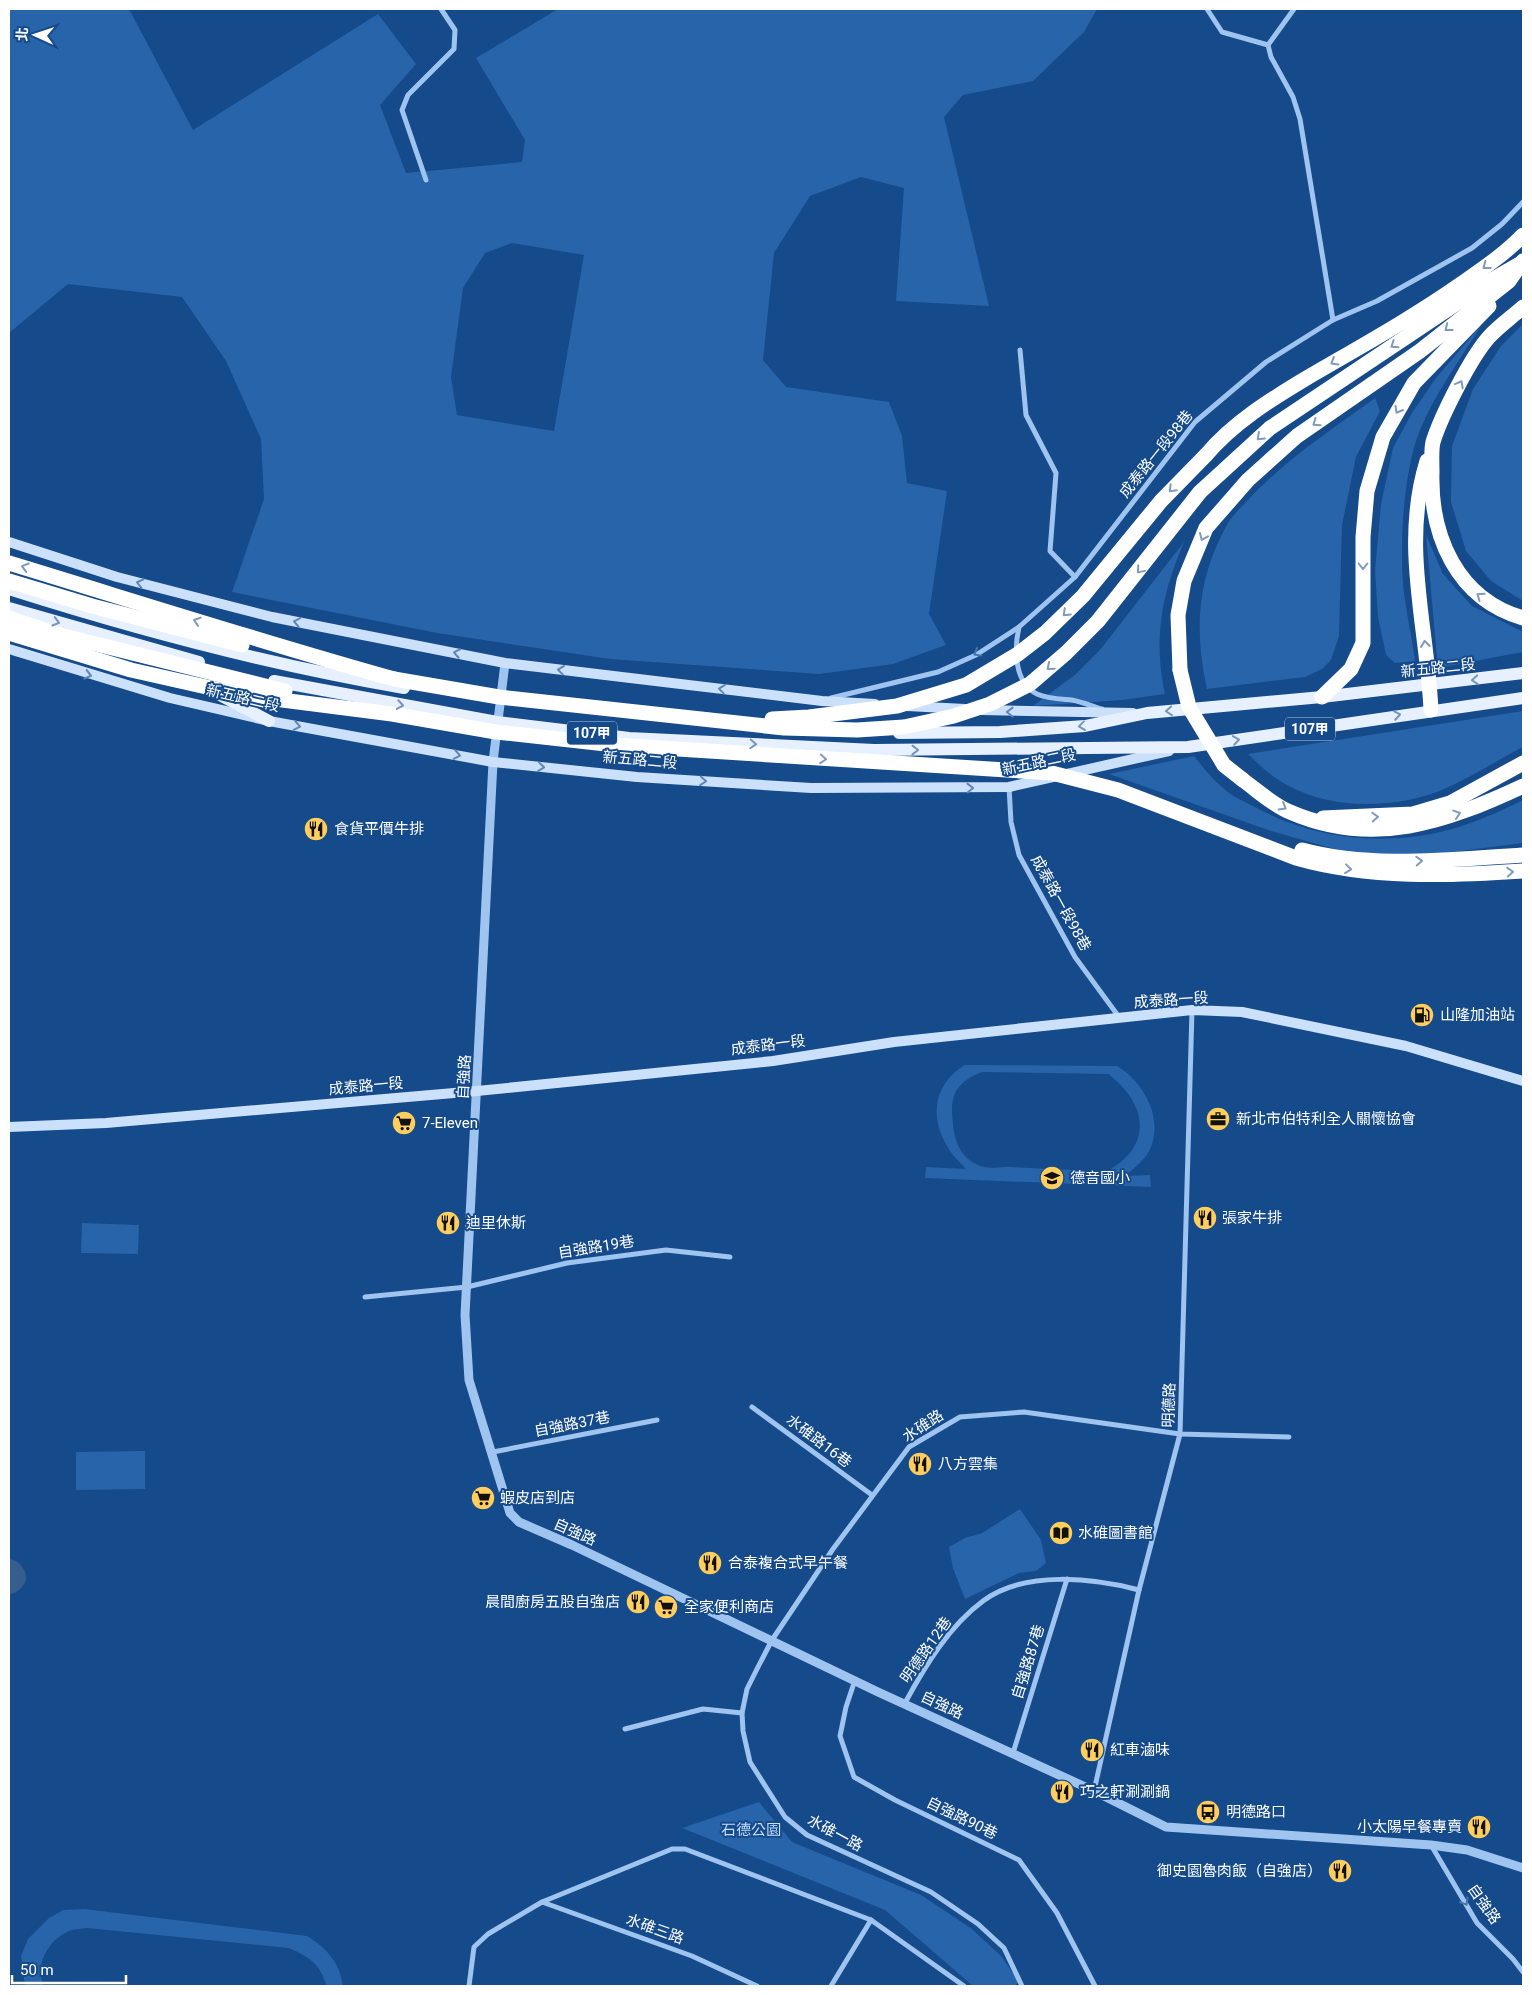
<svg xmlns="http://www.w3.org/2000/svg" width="1532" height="1995" viewBox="0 0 1532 1995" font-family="Roboto,'Noto Sans TC',sans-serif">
<rect width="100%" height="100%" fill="#154a8b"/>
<g fill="#2764aa" fill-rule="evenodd">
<path d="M 9,9 L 129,9 L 193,130 L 378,14 L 416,64 L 380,105 L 406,173 L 522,162 L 525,140 L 476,58 L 558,9 L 1097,9 L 1084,32 L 1033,81 L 963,95 L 944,117 L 989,306 L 896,301 L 904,188 L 861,177 L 810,196 L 774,253 L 763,360 L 786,387 L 889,402 L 902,436 L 907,483 L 947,491 L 929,614 L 946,645 L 893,664 L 819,674 L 610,659 L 437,633 L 232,592 L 264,499 L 261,439 L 226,361 L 182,297 L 68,284 L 9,333 ZM 512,243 L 584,255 L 554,431 L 457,415 L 451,377 L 463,288 L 485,253 Z"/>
<path d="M 1482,324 C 1459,362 1430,400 1416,441 C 1403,483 1399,550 1404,593 C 1407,616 1412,638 1415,661 L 1395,663 L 1386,655 L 1378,617 L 1375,571 L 1381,504 L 1393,448 L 1412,413 L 1436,378 Z"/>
<polygon points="1523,324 1523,601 1491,581 1466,551 1451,502 1452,446 1473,389 1501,346"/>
<path d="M 1375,398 L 1380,411 L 1356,457 L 1342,525 L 1339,636 L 1331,660 L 1322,669 L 1305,677 L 1207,689 C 1194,629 1197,578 1228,523 C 1233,515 1241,507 1248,500 C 1285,460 1331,430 1375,398 Z"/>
<polygon points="1426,535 1443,574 1472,606 1523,632 1523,652 1438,668"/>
<path d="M 1184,542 C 1162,594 1153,637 1165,694 L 1123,700 L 1033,706 L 1076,674 L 1100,650 Z"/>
<path d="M 1523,711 L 1523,747 C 1496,761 1470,778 1442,790 C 1395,809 1332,810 1287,785 C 1272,777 1260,766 1248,754 Z"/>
<path d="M 1194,756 C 1203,767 1211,778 1222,787 C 1230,795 1241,800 1251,805 C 1303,834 1360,844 1419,836 C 1456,831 1491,816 1523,800 L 1523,843 L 1437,854 L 1398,855 L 1345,852 L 1271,831 L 1109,774 Z"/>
<path d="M 965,1065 L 1117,1066 C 1143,1081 1163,1117 1151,1147 C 1147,1159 1134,1168 1125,1176 L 1150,1175 L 1151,1187 L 925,1178 L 926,1167 L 966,1169 C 961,1163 955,1158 950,1151 C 929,1120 932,1085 965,1065 ZM 982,1072 L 1108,1074 C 1147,1103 1154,1146 1107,1171 C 1075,1170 1043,1169 1011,1167 C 1002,1167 988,1169 980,1166 C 956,1156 953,1134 952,1111 C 952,1088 963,1080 982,1072 Z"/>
<polygon points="82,1223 139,1225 138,1254 81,1253"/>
<polygon points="145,1451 145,1489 76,1490 76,1452"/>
<polygon points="1020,1509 1041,1540 1046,1563 1036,1571 1019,1573 965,1599 953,1568 949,1547 965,1538 982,1533"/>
<polygon points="759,1802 792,1842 921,1895 972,1929 1001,1956 1019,1982 1014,1986 973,1986 885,1910 682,1828"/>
<path d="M 84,1909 L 307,1936 C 327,1948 340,1963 343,1986 L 326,1986 C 321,1964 309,1957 289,1948 L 87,1928 C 81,1929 72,1929 67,1932 C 48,1941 34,1966 44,1986 L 25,1986 L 21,1956 L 28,1939 L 49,1918 L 63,1910 Z"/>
</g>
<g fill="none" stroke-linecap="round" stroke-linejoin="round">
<polyline stroke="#365d8d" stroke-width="28" points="9,1573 12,1577 9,1580"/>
<g stroke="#9ec4ef" stroke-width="5">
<polyline points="1207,9 1222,32 1268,45 1271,57 1293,97 1300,119 1333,320"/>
<polyline points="1268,45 1294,9"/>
<polyline points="426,180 402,110 408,95 454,49 455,30 441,9"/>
<polyline points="1020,350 1026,415 1056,473 1050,551 1075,577"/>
<path d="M 1019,627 C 1014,649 1014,683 1037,694 C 1048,699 1061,699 1072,700 C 1082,702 1092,706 1102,709"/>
<polyline points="831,698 938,672 976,655 1019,627 1075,577 1195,422 1266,362 1333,320 1377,301 1472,248 1502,224 1523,202"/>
<polyline points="1009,787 1011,822 1019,855 1075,957 1119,1017"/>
<polyline points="365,1297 467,1287 567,1263 666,1250 730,1257"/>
<polyline points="752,1407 872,1495"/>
<polyline points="493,1452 657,1420"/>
<polyline points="855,1680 846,1707 840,1736 854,1777 895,1800 1019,1860 1057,1913 1095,1986"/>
<path d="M 905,1703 C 925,1666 949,1626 983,1601 C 1025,1570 1093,1578 1139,1590"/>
<polyline points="625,1729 703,1709 742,1713"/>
<polyline points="1013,1753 1067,1579"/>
<polyline points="1094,1791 1139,1590 1180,1434 1192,1010"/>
<polyline points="1431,1845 1477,1923 1513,1959 1523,1972"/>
<polyline points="542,1902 692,1956 757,1986"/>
<polyline points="469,1986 474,1947 488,1934 542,1902 672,1849 685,1849 871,1920 964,1986"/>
<polyline points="831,1986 871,1920"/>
<polyline points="1022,1986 1004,1948 978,1924 931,1892 807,1835 785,1817 750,1762 743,1731 742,1713 747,1689 758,1667 772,1640 833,1549 909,1447 960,1417 1024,1412 1180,1434 1289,1437"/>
</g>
<polyline stroke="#9ec4ef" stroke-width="9" points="505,663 493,762 465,1315 469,1380 510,1513 519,1522 572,1545 878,1692 1094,1791 1166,1827 1431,1845 1467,1850 1523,1868"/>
<g stroke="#cbe1fb" stroke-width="10">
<polyline points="9,542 117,577 272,617 505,663 822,701 875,704"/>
<polyline points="9,649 170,698 269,721 493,762 637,777 811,788 1009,787 1169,751"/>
<polyline points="907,706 965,709"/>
<polyline points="980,710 1133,713"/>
<polyline points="9,1127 106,1123 477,1091 773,1061 894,1042 1192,1010 1242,1012 1406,1046 1523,1081"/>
</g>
<g stroke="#e6f0ff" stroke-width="12">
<path d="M 9,589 C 138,630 270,665 404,688"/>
<polyline points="9,608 199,662"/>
<polyline points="274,681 497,722 629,738 874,750 1188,747 1523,698"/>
<polyline points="216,693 269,721"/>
<polyline points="899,733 1000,732 1085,726 1147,713 1322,697 1523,673"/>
</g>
<g stroke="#fff" stroke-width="15">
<path d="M 1523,307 C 1512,317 1499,326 1489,337 C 1471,357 1441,416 1433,442 C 1431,450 1432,463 1432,472 C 1430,536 1457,599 1523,618"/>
<path d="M 1206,455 C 1233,423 1270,400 1305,379 C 1358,348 1411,319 1461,284 C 1482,269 1505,254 1523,235"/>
<path d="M 1427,461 C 1401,545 1427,624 1431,710"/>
<path d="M 9,563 C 137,602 265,643 394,679"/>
<polyline points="9,581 92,606 242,645"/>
<polyline points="1180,670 1178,615 1184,581 1206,528 1248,480 1297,436 1420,351 1509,281 1523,261"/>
<polyline points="1322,697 1351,669 1363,643 1363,537 1367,491 1383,437 1414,383 1489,306"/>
<path d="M 1243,780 C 1258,791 1273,805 1290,812 C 1373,848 1446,822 1523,786"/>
<polyline points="1323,818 1413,814 1450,803 1523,763"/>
</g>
<g stroke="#fff" stroke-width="15">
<polyline points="9,618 60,635 285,691"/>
<path d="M 9,633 L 131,670 L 242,695 L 392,714 L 496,732 L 615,745 L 1052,773 L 1118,790 L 1296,858 C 1370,879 1448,876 1523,871"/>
<polyline points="1180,670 1189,707 1224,765 1243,780"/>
<polyline points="394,679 499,697 784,728 857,730 904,727 954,716 990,704 1030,684 1066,653 1098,621 1200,492 1270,428 1490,281 1523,262"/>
<polyline points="772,719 809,717 897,706 966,685 1018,654 1045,633 1083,596 1161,501 1206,455"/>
<path d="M 1302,850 C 1373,869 1452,859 1523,855"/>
</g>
</g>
<defs><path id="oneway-chevron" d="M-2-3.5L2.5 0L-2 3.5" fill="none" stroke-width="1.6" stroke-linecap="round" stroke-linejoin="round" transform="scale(1.25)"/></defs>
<g stroke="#7e9bbf">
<use href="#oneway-chevron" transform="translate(1486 266) rotate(143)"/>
<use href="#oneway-chevron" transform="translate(1448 328) rotate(142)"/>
<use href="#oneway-chevron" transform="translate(1394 345) rotate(146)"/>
<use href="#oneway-chevron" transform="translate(1334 362) rotate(149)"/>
<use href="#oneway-chevron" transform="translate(1460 384) rotate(-62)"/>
<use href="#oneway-chevron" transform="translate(1398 410) rotate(120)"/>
<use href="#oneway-chevron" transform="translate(1316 423) rotate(145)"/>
<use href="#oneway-chevron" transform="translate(1260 437) rotate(137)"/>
<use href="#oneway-chevron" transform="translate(1172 489) rotate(135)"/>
<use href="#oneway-chevron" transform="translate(1203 537) rotate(113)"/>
<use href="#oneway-chevron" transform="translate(1363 566) rotate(90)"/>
<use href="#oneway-chevron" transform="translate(25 567) rotate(-163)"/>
<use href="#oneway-chevron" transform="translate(1140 570) rotate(130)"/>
<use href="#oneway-chevron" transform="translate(1480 596) rotate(-145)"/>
<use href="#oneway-chevron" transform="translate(1066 613) rotate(136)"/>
<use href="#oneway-chevron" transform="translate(197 621) rotate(-162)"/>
<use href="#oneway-chevron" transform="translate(1425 644) rotate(-97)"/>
<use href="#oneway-chevron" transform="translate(1050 667) rotate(139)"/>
<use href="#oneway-chevron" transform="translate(823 759) rotate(4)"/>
<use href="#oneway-chevron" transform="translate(1283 807) rotate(31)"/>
<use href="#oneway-chevron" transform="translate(1457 814) rotate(-18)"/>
<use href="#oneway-chevron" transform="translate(1375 817) rotate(-3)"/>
<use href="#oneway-chevron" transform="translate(1419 861) rotate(-3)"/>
<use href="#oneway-chevron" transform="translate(1348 869) rotate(6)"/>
<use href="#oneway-chevron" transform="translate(1510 872) rotate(-4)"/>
</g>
<g stroke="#5e86b8">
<use href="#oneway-chevron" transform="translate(140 583) rotate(-166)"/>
<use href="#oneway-chevron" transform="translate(297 622) rotate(-169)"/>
<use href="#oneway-chevron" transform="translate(457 653) rotate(-169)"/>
<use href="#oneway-chevron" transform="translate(561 670) rotate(-173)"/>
<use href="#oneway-chevron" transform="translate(88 675) rotate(16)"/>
<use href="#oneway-chevron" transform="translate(722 689) rotate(-173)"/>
<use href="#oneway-chevron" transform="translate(1010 712) rotate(-179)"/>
<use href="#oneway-chevron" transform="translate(297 726) rotate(11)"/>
<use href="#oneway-chevron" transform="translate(457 755) rotate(11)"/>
<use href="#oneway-chevron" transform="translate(541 767) rotate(6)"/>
<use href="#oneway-chevron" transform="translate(703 781) rotate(4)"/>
<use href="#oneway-chevron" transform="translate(970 788) rotate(-1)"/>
</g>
<g stroke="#7395bf">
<use href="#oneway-chevron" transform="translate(56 622) rotate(16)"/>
<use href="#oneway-chevron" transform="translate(1475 680) rotate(175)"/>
<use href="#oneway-chevron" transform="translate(400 705) rotate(10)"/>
<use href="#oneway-chevron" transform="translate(1169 711) rotate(175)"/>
<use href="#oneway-chevron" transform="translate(1397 715) rotate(-10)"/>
<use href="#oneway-chevron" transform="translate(1082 726) rotate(173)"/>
<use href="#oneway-chevron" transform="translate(1236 740) rotate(-9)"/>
<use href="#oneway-chevron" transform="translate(753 744) rotate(3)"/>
<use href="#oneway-chevron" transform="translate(915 750)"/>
</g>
<g stroke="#4575ae">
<use href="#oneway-chevron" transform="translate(977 653) rotate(151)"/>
<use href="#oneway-chevron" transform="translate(1465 1902) rotate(59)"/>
</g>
<defs>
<g id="restaurant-disc" transform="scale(1.25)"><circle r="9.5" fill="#ffce5c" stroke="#154a8b"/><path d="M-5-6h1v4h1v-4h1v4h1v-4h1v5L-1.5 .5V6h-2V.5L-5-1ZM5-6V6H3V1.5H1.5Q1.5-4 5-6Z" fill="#111"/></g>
<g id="fuel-disc" transform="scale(1.25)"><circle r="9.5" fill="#ffce5c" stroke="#154a8b"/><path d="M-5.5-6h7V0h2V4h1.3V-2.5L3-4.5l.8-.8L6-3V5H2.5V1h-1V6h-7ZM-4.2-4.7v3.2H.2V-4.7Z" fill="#111"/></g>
<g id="office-disc" transform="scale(1.25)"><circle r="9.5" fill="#ffce5c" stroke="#154a8b"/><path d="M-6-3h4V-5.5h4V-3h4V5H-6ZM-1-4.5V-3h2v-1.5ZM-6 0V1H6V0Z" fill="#111"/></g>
<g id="supermarket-disc" transform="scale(1.25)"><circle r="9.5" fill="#ffce5c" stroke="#154a8b"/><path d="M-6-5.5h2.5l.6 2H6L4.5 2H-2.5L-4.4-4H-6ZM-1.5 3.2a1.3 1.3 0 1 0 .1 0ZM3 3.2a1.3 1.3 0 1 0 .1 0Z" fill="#111"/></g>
<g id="school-disc" transform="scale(1.25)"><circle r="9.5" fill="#ffce5c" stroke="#154a8b"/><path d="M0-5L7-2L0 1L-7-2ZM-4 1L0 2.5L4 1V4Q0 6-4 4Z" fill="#111"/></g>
<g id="library-disc" transform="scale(1.25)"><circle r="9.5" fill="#ffce5c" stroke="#154a8b"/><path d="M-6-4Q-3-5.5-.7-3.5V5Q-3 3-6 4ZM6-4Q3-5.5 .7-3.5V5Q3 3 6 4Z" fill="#111"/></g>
<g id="bus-disc" transform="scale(1.25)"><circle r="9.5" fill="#ffce5c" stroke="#154a8b"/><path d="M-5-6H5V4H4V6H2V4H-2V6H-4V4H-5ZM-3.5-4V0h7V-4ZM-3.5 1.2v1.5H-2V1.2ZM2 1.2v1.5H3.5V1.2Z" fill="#111"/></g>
</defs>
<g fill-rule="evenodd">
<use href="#restaurant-disc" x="316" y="829"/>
<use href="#fuel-disc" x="1422" y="1015"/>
<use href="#office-disc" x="1218" y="1119"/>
<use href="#supermarket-disc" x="404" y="1123"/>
<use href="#school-disc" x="1052" y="1178"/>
<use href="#restaurant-disc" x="1205" y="1218"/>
<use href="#restaurant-disc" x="448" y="1223"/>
<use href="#restaurant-disc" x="920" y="1464"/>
<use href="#supermarket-disc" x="483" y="1498"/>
<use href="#library-disc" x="1061" y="1533"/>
<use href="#restaurant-disc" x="710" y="1563"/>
<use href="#restaurant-disc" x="638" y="1602"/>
<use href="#supermarket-disc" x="666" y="1607"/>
<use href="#restaurant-disc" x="1092" y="1750"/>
<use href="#restaurant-disc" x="1062" y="1792"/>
<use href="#bus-disc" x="1208" y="1812"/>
<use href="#restaurant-disc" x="1479" y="1827"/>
<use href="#restaurant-disc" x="1340" y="1871"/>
</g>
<g text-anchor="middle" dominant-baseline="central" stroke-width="4" stroke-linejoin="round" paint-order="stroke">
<g fill="#154a8b" stroke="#b9c9dc" stroke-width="1">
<rect x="1285" y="717.5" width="50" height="23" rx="4"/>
<rect x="567" y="721.5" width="50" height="23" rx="4"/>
</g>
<g font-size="14" font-weight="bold" fill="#fff">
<text x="1310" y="729">107甲</text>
<text x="592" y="733">107甲</text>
</g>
<g font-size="15" fill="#fff" stroke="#154a8b">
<text transform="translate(1156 454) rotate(-51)">成泰路一段98巷</text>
<text transform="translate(1438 668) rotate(-6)">新五路二段</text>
<text transform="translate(243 698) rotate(13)">新五路二段</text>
<text transform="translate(640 760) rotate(5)">新五路二段</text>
<text transform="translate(1039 762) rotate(-12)">新五路二段</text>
<text transform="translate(1061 903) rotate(61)">成泰路一段98巷</text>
<text transform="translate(1171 1000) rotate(-4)">成泰路一段</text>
<text transform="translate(768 1045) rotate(-7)">成泰路一段</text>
<text transform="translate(464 1077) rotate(-87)">自強路</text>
<text transform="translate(366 1086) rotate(-5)">成泰路一段</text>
<text transform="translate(596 1247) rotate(-9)">自強路19巷</text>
<text transform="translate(1169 1405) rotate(-88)">明德路</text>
<text transform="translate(572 1424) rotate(-11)">自強路37巷</text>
<text transform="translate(923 1426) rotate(-33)">水碓路</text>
<text transform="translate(819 1441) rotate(37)">水碓路16巷</text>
<text transform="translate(575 1532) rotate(24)">自強路</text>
<text transform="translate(926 1650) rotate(-55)">明德路12巷</text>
<text transform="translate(1028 1662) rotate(-73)">自強路87巷</text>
<text transform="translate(942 1705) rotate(25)">自強路</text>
<text transform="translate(962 1818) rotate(26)">自強路90巷</text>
<text transform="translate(835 1833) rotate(28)">水碓一路</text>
<text transform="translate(1484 1904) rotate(55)">自強路</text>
<text transform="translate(655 1929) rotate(20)">水碓三路</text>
</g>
<g font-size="15" fill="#fff" stroke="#154a8b" text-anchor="start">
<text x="334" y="829">食貨平價牛排</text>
<text x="1440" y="1015">山隆加油站</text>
<text x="1236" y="1119">新北市伯特利全人關懷協會</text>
<text x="422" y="1123">7-Eleven</text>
<text x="1070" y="1178">德音國小</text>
<text x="1222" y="1218">張家牛排</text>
<text x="466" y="1223">迪里休斯</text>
<text x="938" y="1464">八方雲集</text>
<text x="500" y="1498">蝦皮店到店</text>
<text x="1078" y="1533">水碓圖書館</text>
<text x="728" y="1563">合泰複合式早午餐</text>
<text x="620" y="1602" text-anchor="end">晨間廚房五股自強店</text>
<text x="684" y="1607">全家便利商店</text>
<text x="1110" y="1750">紅車滷味</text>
<text x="1080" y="1792">巧之軒涮涮鍋</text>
<text x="1226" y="1812">明德路口</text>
<text x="1462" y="1827" text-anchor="end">小太陽早餐專賣</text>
<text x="1322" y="1871" text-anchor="end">御史園魯肉飯（自強店）</text>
</g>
<g font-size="15" fill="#c4defb" stroke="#154a8b">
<text x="751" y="1830">石德公園</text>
</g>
</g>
<rect width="1532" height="1995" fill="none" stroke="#ffffff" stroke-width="20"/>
<g transform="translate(35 35) rotate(273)" stroke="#154a8b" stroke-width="4" paint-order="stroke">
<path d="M0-4L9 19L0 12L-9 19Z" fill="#ffffff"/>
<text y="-8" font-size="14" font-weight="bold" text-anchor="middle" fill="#ffffff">北</text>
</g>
<path d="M12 1975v8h114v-8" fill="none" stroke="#ffffff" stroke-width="2.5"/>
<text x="20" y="1975" font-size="15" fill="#ffffff" stroke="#154a8b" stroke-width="4" paint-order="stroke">50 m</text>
</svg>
